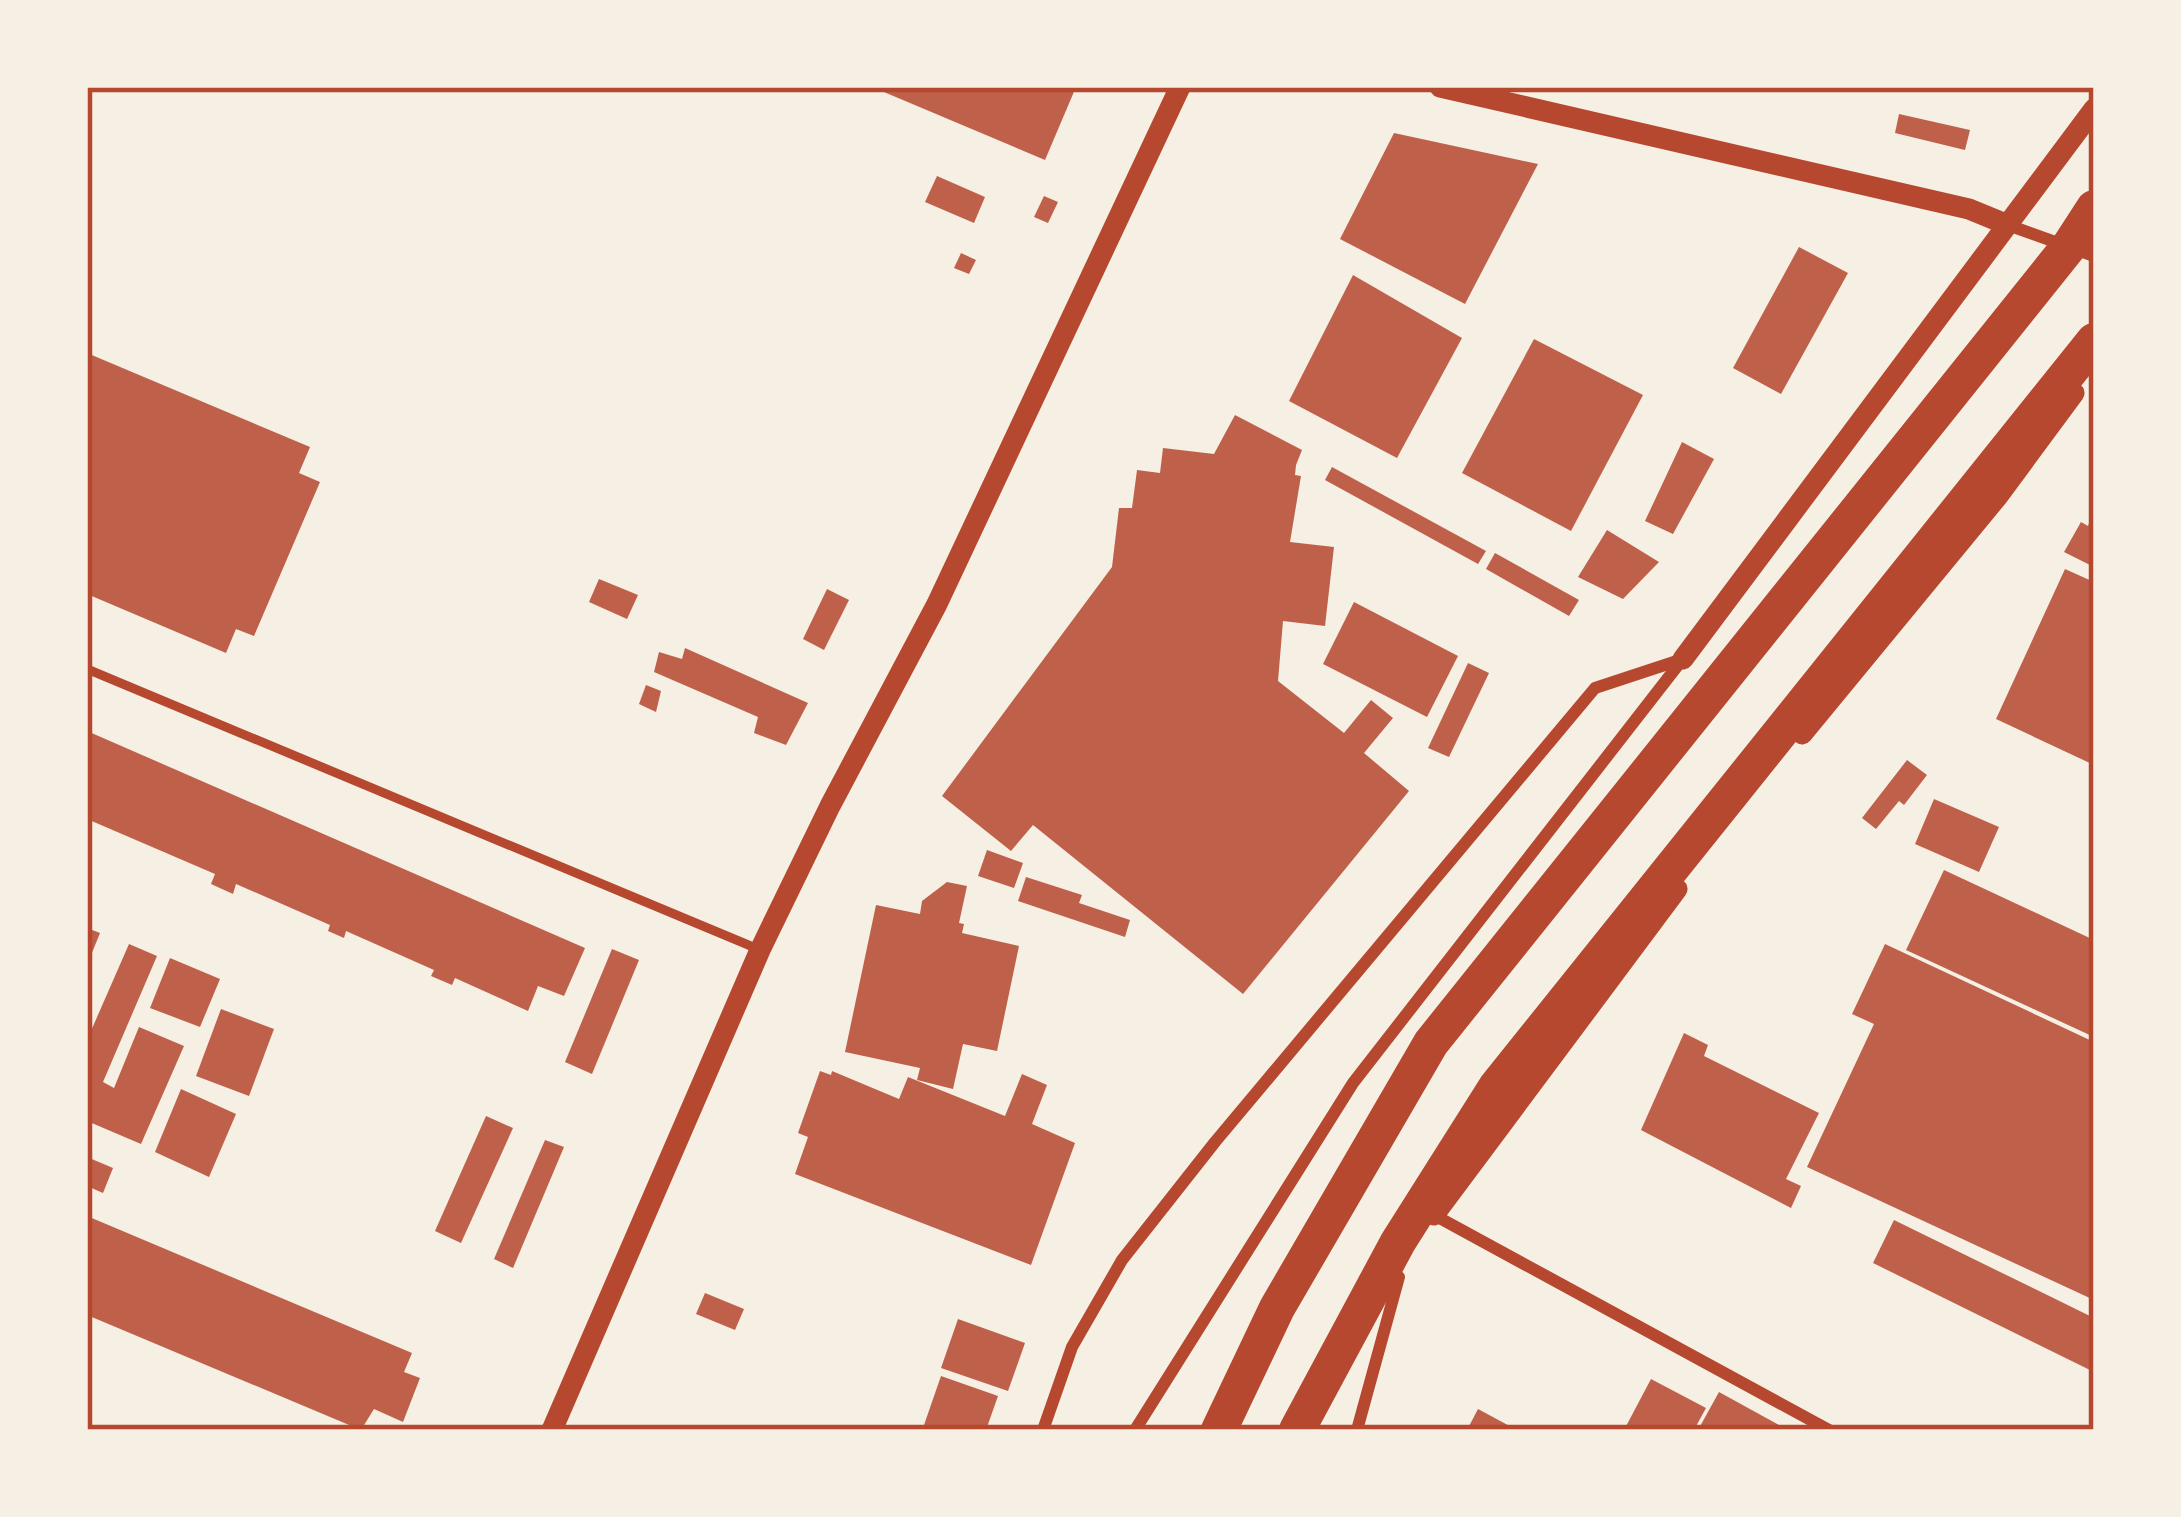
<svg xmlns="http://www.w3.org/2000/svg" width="2181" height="1517" viewBox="0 0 2181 1517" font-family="Inter,sans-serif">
<rect width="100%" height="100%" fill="#f6efe4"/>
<g fill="#bf614a">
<polygon points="872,87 1076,87 1045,160"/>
<polygon points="1899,114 1970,130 1965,150 1895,133"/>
<polygon points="1394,133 1538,164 1465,304 1340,239"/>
<polygon points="937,176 985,197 974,223 925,202"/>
<polygon points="1044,196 1058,202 1048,223 1034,217"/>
<polygon points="1799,247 1848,273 1781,394 1733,368"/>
<polygon points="961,253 976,260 969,274 954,268"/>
<polygon points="1353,275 1462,338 1397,458 1289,401"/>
<polygon points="1534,339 1643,395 1571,531 1462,473"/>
<polygon points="87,353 310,447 299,473 320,482 254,636 236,629 226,653 87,594"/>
<polygon points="1235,415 1302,450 1296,465 1295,475 1301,476 1290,542 1334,547 1325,626 1283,621 1278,681 1344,733 1371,700 1393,718 1364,753 1409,791 1243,994 1033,825 1011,851 942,796 1112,567 1119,508 1132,508 1137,470 1160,473 1163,448 1214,454"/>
<polygon points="1682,442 1714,459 1673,534 1645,521"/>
<polygon points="1332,467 1486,551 1478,564 1325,480"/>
<polygon points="2094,511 2094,567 2064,552 2081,522 2088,526"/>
<polygon points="1607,530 1659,562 1623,599 1578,577"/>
<polygon points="1495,553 1579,600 1569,616 1486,569"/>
<polygon points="2065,569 2094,582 2094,765 1996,719"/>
<polygon points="599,579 638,595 627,619 589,602"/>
<polygon points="827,589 849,600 824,650 803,639"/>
<polygon points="1354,602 1458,656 1427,717 1323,664"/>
<polygon points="685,648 808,703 786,745 754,733 758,717 654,672 659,652 682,659"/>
<polygon points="1468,663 1489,673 1449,757 1428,748"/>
<polygon points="646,685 661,691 656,712 639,704"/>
<polygon points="87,731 585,948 564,996 538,986 528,1011 455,978 452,985 431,976 434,970 346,931 344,938 328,931 330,925 236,884 233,894 211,884 215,874 87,819"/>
<polygon points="1907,760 1927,775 1904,805 1899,801 1876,829 1862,818"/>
<polygon points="1934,799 1999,827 1979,872 1915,844"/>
<polygon points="987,850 1023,863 1014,888 978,876"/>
<polygon points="1944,870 2094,940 2094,1037 1906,950"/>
<polygon points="1026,877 1082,895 1079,903 1130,920 1125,937 1018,901"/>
<polygon points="947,882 967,886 959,923 964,924 962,933 1019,946 997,1051 963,1044 953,1089 917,1080 920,1068 845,1052 876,905 920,914 922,901"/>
<polygon points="87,928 100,933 87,965"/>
<polygon points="129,944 157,956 103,1082 114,1088 139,1027 184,1046 141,1144 87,1121 87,1040"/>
<polygon points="1885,944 2094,1042 2094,1300 1807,1167 1874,1024 1852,1014"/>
<polygon points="612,949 639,960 592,1074 565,1062"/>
<polygon points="170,958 220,979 200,1027 150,1008"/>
<polygon points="221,1009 274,1029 249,1096 196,1076"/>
<polygon points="1684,1033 1708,1045 1704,1056 1819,1113 1786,1179 1801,1186 1791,1208 1641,1130"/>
<polygon points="820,1071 831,1075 832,1071 899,1099 908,1077 1005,1116 1022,1074 1047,1085 1032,1124 1075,1143 1031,1265 795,1174 808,1137 798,1133"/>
<polygon points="181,1089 236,1114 209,1177 155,1152"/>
<polygon points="486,1116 513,1128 461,1243 435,1231"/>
<polygon points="545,1140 564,1147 513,1268 494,1259"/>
<polygon points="87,1157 113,1168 103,1193 87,1186"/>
<polygon points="87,1216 412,1353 404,1372 420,1378 403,1422 374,1409 361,1430 87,1315"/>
<polygon points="1894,1220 2094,1318 2094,1372 1873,1263"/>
<polygon points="705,1293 744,1309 735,1330 696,1314"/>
<polygon points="958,1319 1025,1343 1008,1391 941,1368"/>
<polygon points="941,1376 998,1396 986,1430 939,1430 924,1425"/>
<polygon points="1651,1379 1706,1408 1694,1430 1624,1430"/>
<polygon points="1719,1392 1779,1425 1776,1430 1698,1430"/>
<polygon points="1478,1409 1517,1430 1467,1430"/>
</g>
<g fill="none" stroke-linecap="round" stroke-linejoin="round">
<polyline stroke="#b5482f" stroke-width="9" points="87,669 758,949"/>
<g stroke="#b5482f" stroke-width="12">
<polyline points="2008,225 2094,256"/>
<polyline points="1434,1215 1829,1430"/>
<polyline points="1043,1430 1072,1347 1122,1260 1215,1142 1595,688 1683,659"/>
<polyline points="1135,1430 1353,1083 1682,660"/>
<polyline points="1357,1430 1399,1277"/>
</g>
<g stroke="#b5482f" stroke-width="21">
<polyline points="1440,87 1969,209 2008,225"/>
<polyline points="1683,659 2094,109"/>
<polyline points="1802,734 1998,496 2074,393"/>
<polyline points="1434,1215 1677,889"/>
<polyline points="552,1430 760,950 830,806 937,604 1180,87"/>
</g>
<g stroke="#b5482f" stroke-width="36">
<polyline points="1219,1430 1277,1308 1431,1043 2070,245 2094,208"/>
<polyline points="1297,1430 1398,1242 1496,1087 2094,341"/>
</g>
</g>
<rect width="2181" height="1517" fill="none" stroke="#f6efe4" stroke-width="180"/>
<rect x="90" y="90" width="2001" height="1337" fill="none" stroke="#b5482f" stroke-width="4.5"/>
</svg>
